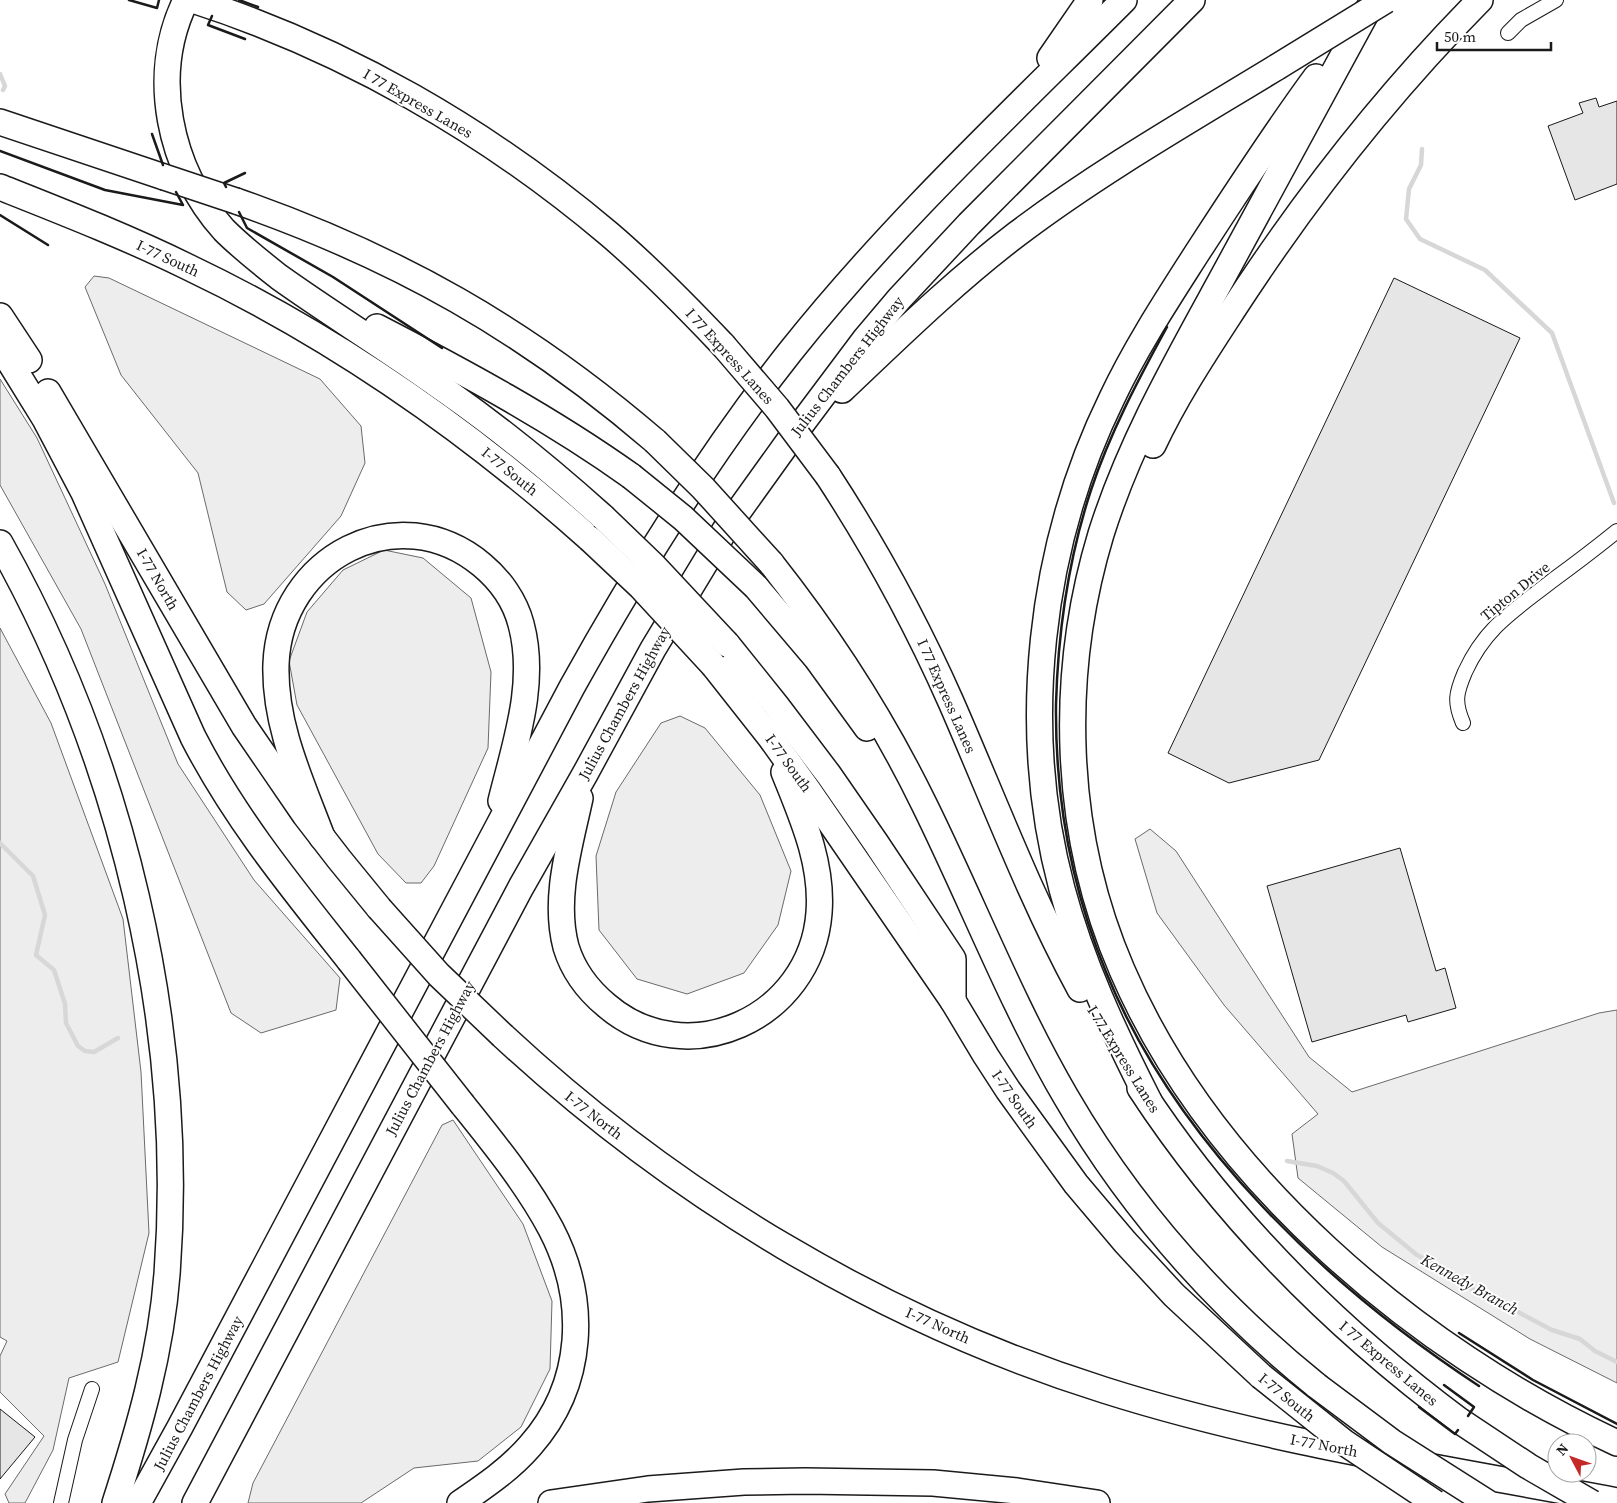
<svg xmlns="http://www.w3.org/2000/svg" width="1617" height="1503" viewBox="0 0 1617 1503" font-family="'Source Serif 4',serif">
<rect width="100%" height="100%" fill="#fff"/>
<g fill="#ededed" stroke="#6a6a6a">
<polygon points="94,276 109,278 320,379 361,426 365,463 341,516 264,604 246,610 227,592 198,473 121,375 85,287"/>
<polygon points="0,379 37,438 105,584 178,764 254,880 340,978 336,1010 261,1033 231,1013 81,629 0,485"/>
<polygon points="384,550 423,558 471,598 491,672 488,748 434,866 421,883 406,883 378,854 297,705 289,661 307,612 343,570"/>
<polygon points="0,628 51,723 123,919 141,1072 149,1233 118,1362 69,1378 53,1450 25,1503 9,1503 5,1494 44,1436 0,1392 0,1356 7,1341 0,1337"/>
<polygon points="680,716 705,728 760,795 791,871 778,925 744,973 687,994 637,979 599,930 596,856 616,792 661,723"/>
<polygon points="1150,829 1176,851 1309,1057 1352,1092 1599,1013 1617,1010 1617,1383 1530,1339 1382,1247 1298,1178 1292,1134 1318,1114 1224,1005 1157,913 1135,839"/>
<polygon points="453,1120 523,1224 552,1301 550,1369 521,1427 478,1461 414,1468 361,1503 248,1503 253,1483 442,1125"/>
</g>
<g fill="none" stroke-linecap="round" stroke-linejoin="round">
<g stroke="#d7d7d7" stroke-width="4.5">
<polyline points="0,74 5,86 3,90"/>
<polyline points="1422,149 1421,165 1409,189 1406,219 1420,239 1485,270 1552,333 1614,503"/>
<polyline points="0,843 33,876 45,915 36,955 54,970 65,1004 66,1023 78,1046 85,1051 94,1052 118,1038"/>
<polyline points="1287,1161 1317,1166 1333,1173 1344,1181 1378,1223 1417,1255 1451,1272 1472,1289 1502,1300 1518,1312 1552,1330 1580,1339 1595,1351 1617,1362"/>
</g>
</g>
<g fill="#e6e6e6" stroke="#1a1a1a">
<polygon points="1596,98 1599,107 1617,101 1617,184 1575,200 1548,126 1583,113 1579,103"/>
<polygon points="1394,278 1520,338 1319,760 1229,783 1168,753"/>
<polygon points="1400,848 1436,971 1445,968 1456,1008 1408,1022 1406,1015 1312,1042 1267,886"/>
<polygon points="0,1409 35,1437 0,1479"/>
</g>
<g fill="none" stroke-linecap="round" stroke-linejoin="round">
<g stroke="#1a1a1a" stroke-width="16">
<g id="street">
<polyline points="1508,33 1521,20 1556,0"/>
<path d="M 1463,723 C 1454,702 1456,693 1465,672 C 1486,626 1515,610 1553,580 C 1575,564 1596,548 1617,531"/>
<polyline points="61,1503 75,1440 92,1389"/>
</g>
</g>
<g stroke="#1a1a1a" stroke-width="28">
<g id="highway">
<path d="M 186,0 C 149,75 169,169 224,230 C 241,247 260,262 279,277 C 335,317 393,352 449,393 C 503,431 554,473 603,517"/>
<path d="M 193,0 C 345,49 487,131 609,234 C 650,269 687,307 723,345"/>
<path d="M 1370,6 C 1320,98 1270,190 1220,282 C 1175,364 1129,445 1101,534 C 1058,676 1063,834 1122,970 C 1211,1177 1416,1350 1617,1443"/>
<polyline points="1050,58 1090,0"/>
<polyline points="0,122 164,177"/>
<path d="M 0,187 C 63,212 127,237 188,267 C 335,337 468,430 590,539"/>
<path d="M 236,201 C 397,257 526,330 655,441"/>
<polyline points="0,316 29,360"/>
<path d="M 377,327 C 464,372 551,419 631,476"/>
<path d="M 0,346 L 45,419 L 84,493 L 193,737 C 235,819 292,888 349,960"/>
<path d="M 842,390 C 899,336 954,282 1017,234 C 1099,172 1190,120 1277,67"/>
<polyline points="48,392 244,726 305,815 339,859 379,908"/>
<path d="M 1153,445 C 1175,398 1204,354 1232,311 C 1304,200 1387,94 1480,0"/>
<path d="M 828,476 C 875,548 916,623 951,702 C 993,798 1030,897 1080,989"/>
<path d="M 0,543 C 122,760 186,1026 167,1274 C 161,1353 139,1429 115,1503"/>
<path d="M 771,563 C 831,639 882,718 924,804 C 972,901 1011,1003 1066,1097 C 1131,1209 1217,1305 1317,1386"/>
<polyline points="756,587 817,659 867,728"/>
<polyline points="727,644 776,705 829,775 876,843 953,959 953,1001"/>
<polyline points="714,666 770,737 808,790 953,1001 986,1056 1008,1090 1076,1184 1125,1242 1174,1295 1261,1376"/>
<path d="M 580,798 C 570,845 553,898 566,947 C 573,970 588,990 606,1005 C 687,1075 811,1018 819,913 C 823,863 802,817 784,772"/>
<path d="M 322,837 C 301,781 274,725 276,664 C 280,558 398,495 482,565 C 500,580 515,601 521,624 C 537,683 515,744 501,801"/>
<path d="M 503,1036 C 674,1195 881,1320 1104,1390 C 1271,1443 1445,1468 1617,1501"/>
<path d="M 1140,1088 C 1225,1218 1335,1328 1460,1421"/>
<path d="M 1149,1101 C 1114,1032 1082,964 1062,889 C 1019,728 1039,547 1112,398 C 1136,347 1167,300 1197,253 C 1236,193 1274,134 1316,77"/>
<path d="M 138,1503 L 180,1427 L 572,687 C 637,570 707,457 790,352 C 891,225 1010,114 1124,0"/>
<polyline points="195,1503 521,887 585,774 653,649 725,530 791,438 866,338 899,299 969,224 1192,0"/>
<path d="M 460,1503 C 485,1486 510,1469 530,1446 C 585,1384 588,1300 551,1229 C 527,1184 495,1145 463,1105"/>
<polyline points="551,1503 648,1489 744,1482 805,1481 933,1483 1017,1491 1097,1503"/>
</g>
</g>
<use href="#street" stroke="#fff" stroke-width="14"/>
<use href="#highway" stroke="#fff" stroke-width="25"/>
<g stroke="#1a1a1a" stroke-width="28" stroke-linecap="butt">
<g id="highway-bridge">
<polyline points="1277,67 1386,0"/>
<polyline points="164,177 236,201"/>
<polyline points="723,345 777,408 828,476"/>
<polyline points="655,441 703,488 771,563"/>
<polyline points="631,476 683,518 756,587"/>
<polyline points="603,517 654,566 727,644"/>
<polyline points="590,539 641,587 714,666"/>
<polyline points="379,908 439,975 503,1036"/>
<polyline points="349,960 463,1105"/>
<polyline points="1261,1376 1345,1443 1435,1503"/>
<polyline points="1317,1386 1392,1442 1488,1503"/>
<polyline points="1460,1421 1528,1466 1592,1503"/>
</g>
</g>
<use href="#highway-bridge" stroke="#fff" stroke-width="25"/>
<g stroke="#1a1a1a" stroke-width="2.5">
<polyline points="129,0 157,8 159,0"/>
<polyline points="239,0 258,7"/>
<polyline points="212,16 208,25 245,39"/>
<polyline points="152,134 163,165"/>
<polyline points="0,151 105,190 183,205 176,192"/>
<polyline points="226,187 224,183 245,173"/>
<polyline points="239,212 247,228 333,277 442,348"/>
<polyline points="0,215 48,245"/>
<path d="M 1167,327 C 1138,380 1110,433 1091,490 C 1068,560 1058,632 1056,704 C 1055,795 1071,887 1106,972 C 1175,1142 1327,1286 1479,1386"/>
<polyline points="1459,1333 1533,1380 1617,1424"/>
<polyline points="1444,1385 1474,1407 1468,1416"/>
<polyline points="1419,1407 1455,1434 1458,1430"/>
</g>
</g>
<g text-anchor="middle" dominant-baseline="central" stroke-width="4" stroke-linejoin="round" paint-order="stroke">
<g font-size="15" fill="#1a1a1a" stroke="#fff">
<text transform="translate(418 103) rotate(30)">I 77 Express Lanes</text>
<text transform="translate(168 258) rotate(25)">I-77 South</text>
<text transform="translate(730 356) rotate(48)">I 77 Express Lanes</text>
<text transform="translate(847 366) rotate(-52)">Julius Chambers Highway</text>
<text transform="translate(510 471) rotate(39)">I-77 South</text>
<text transform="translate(158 579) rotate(60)">I-77 North</text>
<text transform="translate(1515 591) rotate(-39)">Tipton Drive</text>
<text transform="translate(947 696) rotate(66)">I 77 Express Lanes</text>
<text transform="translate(624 703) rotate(-61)">Julius Chambers Highway</text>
<text transform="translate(789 763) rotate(54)">I-77 South</text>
<text transform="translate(430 1058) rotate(-62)">Julius Chambers Highway</text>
<text transform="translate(1124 1059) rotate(58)">I 77 Express Lanes</text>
<text transform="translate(1015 1099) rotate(55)">I-77 South</text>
<text transform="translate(594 1115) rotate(38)">I-77 North</text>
<text transform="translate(938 1325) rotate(24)">I-77 North</text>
<text transform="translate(1389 1363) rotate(40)">I 77 Express Lanes</text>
<text transform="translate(198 1393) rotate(-62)">Julius Chambers Highway</text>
<text transform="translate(1287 1397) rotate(39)">I-77 South</text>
<text transform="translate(1324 1445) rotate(11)">I-77 North</text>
</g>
<g font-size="16" font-style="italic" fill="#1a1a1a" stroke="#fff">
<text transform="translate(1470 1284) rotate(29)">Kennedy Branch</text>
</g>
</g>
<g transform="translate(1572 1458) rotate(311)"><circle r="24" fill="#ffffff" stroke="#a3a3a3"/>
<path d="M0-4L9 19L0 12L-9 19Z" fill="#c62828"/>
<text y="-8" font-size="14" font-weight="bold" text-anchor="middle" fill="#1a1a1a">N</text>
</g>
<path d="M1437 42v8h114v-8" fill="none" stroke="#1a1a1a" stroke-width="2.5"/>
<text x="1444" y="42" font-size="15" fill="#1a1a1a" stroke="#ffffff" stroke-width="4" paint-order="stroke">50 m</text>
</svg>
